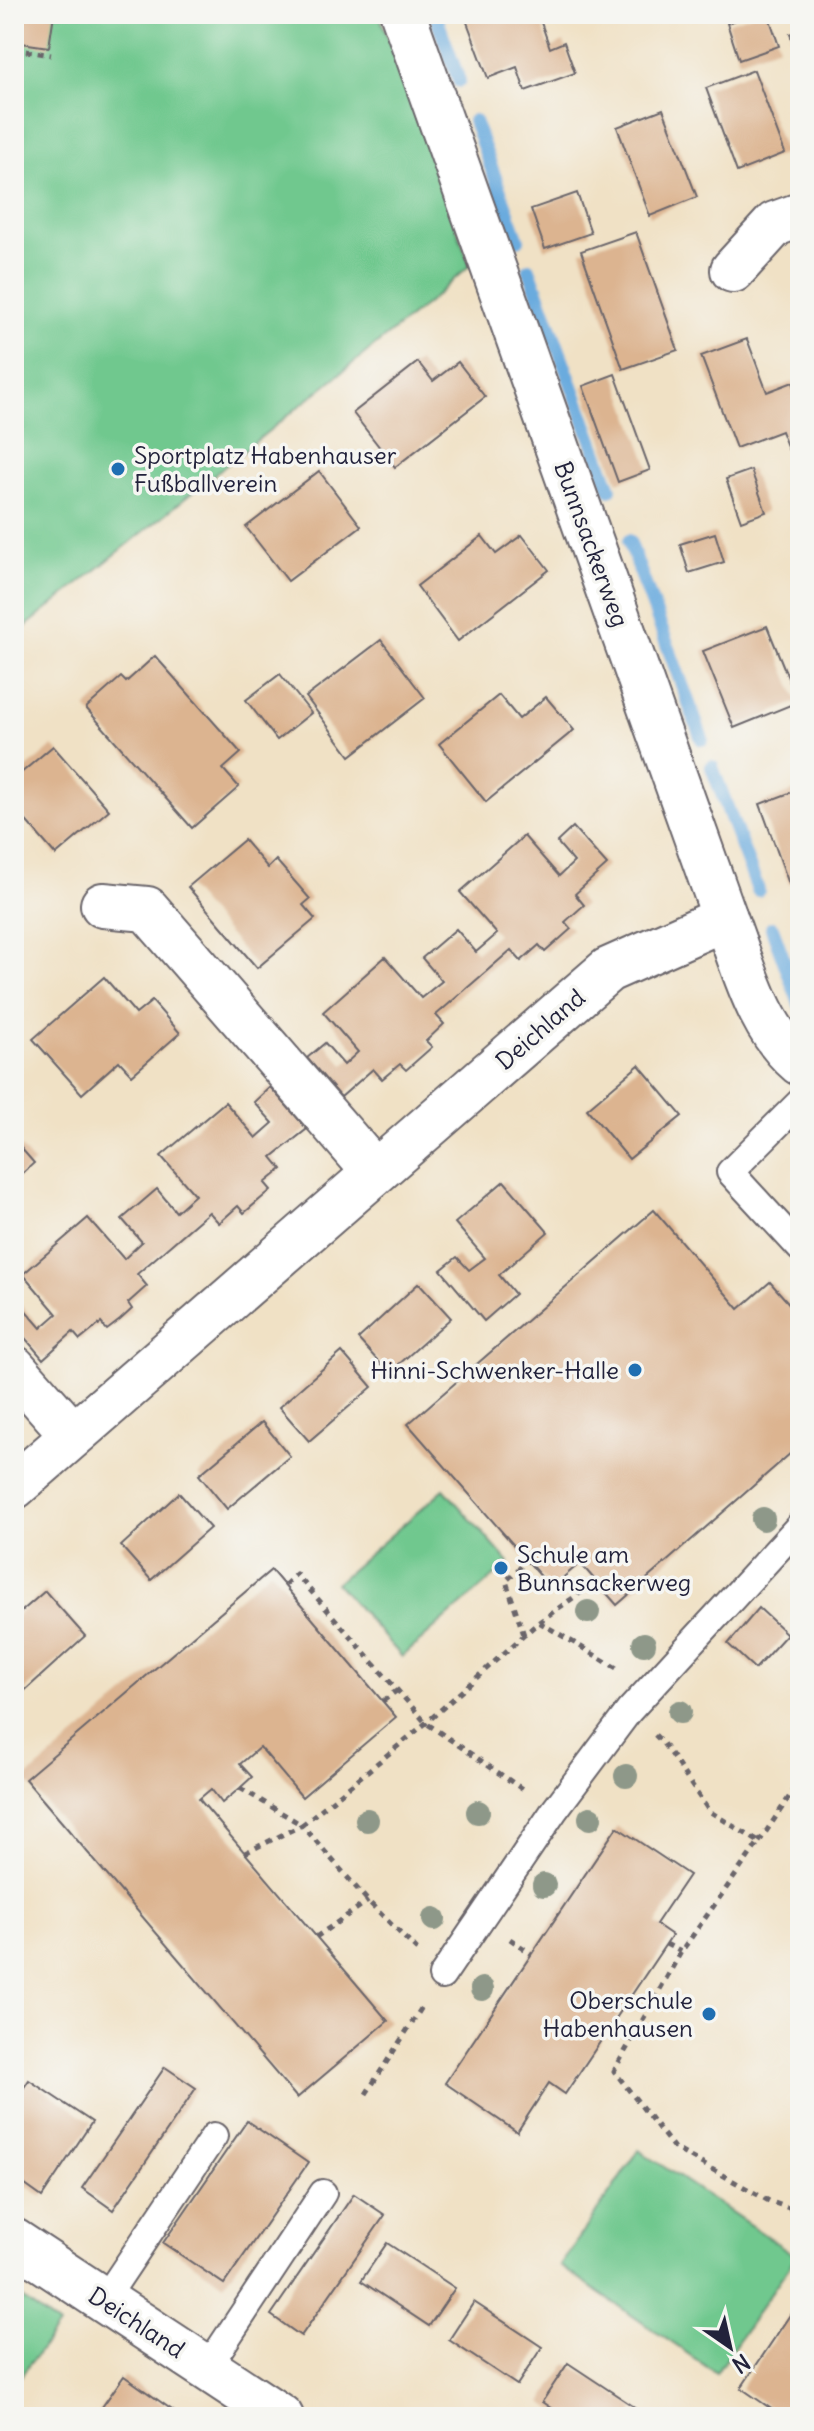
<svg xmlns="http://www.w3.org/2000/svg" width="814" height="2431" viewBox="0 0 814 2431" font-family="Delius,sans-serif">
<rect width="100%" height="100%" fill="#f6f6f2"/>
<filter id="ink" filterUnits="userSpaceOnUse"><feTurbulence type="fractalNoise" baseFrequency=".0125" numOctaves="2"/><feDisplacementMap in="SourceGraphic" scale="16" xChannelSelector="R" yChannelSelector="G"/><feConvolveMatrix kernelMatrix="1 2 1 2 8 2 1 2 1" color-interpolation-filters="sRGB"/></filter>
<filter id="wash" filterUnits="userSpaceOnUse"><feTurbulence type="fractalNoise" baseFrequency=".006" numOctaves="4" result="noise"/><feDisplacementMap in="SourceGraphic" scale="32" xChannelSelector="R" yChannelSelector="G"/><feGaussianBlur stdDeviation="1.8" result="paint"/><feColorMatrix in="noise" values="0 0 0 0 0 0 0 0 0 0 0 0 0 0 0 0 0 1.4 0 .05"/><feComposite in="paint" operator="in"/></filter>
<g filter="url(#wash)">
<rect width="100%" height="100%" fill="#f0e1c5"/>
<g fill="#6fc88e" stroke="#487564" stroke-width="2">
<polygon points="14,14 379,14 470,265 429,302 14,636"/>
<polygon points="444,1489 509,1563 402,1657 336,1583"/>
<polygon points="639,2150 796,2256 716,2373 560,2266"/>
<polygon points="14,2292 58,2326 14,2385"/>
</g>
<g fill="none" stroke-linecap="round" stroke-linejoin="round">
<g stroke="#6babde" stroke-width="14">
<polyline points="435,14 459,81"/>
<polyline points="474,121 518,240"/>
<polyline points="529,269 610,489"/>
<polyline points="629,541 702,739"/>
<polyline points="712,767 758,890"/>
<polyline points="772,928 800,1004"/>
</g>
</g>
<g id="blocks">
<g fill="#dcb490">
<polygon points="14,14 54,14 49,47 14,42"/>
<polygon points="464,14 538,14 550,48 564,42 575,73 525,91 517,67 488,78"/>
<polygon points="753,14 768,14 779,46 739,60 727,23"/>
<polygon points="800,30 800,61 790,34"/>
<polygon points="754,70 785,153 737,172 706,88"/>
<polygon points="663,109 697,197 650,216 617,127"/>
<polygon points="577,193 591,233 545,249 531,209"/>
<polygon points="636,232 678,350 623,369 581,251"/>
<polygon points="747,339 767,392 793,382 800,401 800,479 781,431 736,448 701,356"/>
<polygon points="418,362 433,381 458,362 485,397 395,467 353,413"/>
<polygon points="615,374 650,470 618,482 583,386"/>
<polygon points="751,470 766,512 741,521 726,479"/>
<polygon points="319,471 361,526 288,581 246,527"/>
<polygon points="715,533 724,562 689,573 680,544"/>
<polygon points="522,535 549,570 458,641 417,586 482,536 496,554"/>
<polygon points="767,626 798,702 734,728 703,651"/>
<polygon points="381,640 425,698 350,756 306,697"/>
<polygon points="155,656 241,753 223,769 239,787 192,828 86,708 121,677 126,682"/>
<polygon points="280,674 311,713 277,740 246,700"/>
<polygon points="499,695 519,719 546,697 574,730 486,802 439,744"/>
<polygon points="53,746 109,810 56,855 14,807 14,779"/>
<polygon points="800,789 800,880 789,884 760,804"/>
<polygon points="573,827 607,865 575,894 584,905 565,922 571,929 545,952 539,945 521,961 511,950 436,1015 444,1024 426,1041 432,1047 406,1070 400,1064 382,1079 373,1069 341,1097 307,1058 325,1043 344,1065 358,1052 323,1012 385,957 421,998 442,981 422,958 456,929 476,952 497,934 460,892 524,836 559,876 574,862 557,842"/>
<polygon points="244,840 268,868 276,860 310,899 303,905 315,919 257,968 188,887"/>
<polygon points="104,977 136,1014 152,1001 180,1033 132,1075 119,1061 82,1094 33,1039"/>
<polygon points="639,1065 682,1116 629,1159 587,1109"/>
<polygon points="270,1087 307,1129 272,1157 282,1169 265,1183 271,1190 244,1213 238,1206 219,1223 209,1212 137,1274 147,1286 128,1303 132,1309 120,1320 107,1330 101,1323 80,1340 73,1332 43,1359 14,1325 14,1311 21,1305 41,1328 57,1314 23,1274 88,1218 124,1259 142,1242 122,1219 157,1189 176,1212 195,1195 161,1156 225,1102 256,1138 273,1123 254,1102"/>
<polygon points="14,1140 34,1163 14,1181"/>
<polygon points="504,1181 548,1232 499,1275 515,1294 484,1321 441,1270 457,1257 469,1270 485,1258 455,1223"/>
<polygon points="654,1210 739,1309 770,1282 800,1316 800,1445 617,1605 580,1563 551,1588 408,1424"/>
<polygon points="419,1283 451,1318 389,1373 358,1339"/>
<polygon points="342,1352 372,1387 309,1441 279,1407"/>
<polygon points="262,1422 290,1456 227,1509 199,1475"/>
<polygon points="179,1493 210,1528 151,1580 121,1546"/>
<polygon points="271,1570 396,1717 302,1797 260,1747 240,1764 252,1777 240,1788 222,1803 211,1789 199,1799 388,2021 297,2098 25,1779"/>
<polygon points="45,1591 85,1636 21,1694 14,1686 14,1618"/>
<polygon points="759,1608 787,1634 755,1669 728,1644"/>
<polygon points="617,1827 689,1875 656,1924 672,1935 565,2094 549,2083 517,2132 445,2083"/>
<polygon points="165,2067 196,2088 113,2210 82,2188"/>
<polygon points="29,2080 92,2122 42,2197 14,2177 14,2102"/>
<polygon points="247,2121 308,2163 224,2284 163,2243"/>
<polygon points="354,2194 385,2215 301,2336 271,2315"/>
<polygon points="387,2243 455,2288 429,2326 361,2281"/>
<polygon points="800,2300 800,2417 783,2417 741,2388"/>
<polygon points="474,2302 542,2347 517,2385 449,2340"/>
<polygon points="568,2363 636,2408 631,2417 564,2417 542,2402"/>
<polygon points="124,2376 182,2417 95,2417"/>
</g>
</g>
</g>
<g filter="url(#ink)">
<use href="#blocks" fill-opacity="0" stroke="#6a656b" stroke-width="2"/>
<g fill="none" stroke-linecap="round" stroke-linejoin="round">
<g stroke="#6a656b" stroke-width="30">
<g id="lane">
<polyline points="800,1102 730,1172 800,1248"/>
<polyline points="442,1976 554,1811 629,1711 800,1525"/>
<polyline points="104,2300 214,2136"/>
<polyline points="207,2368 323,2193"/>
</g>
</g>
<g stroke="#6a656b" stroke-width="48">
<g id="street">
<path d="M 403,14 L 725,918 C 744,967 758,1028 800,1063"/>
<polyline points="733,270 775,224 800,215"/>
<polyline points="103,905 147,909 374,1171"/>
<polyline points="14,1368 73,1435"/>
<polyline points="14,1487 608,970 725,918"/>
<polyline points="14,2241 281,2417"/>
</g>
</g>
<g stroke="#6a656b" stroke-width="5" stroke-dasharray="6 6" stroke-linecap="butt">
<polyline points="14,49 51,55"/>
<polyline points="285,1585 296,1574 426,1723 525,1791"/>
<polyline points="539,1622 620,1670"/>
<polyline points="524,1635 506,1581 527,1561"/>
<polyline points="383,1701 399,1689"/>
<polyline points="655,1735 663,1743 709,1811 759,1842 681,1952 614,2071 674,2148 769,2201 800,2212"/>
<polyline points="240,1788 302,1825 426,1723 539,1622 597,1581"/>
<polyline points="759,1842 800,1781"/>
<polyline points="245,1853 302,1825 368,1901 417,1950"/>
<polyline points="316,1937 368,1901"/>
<polyline points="510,1939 532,1954"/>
<polyline points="666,1944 681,1952"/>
<polyline points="366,2094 424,2004"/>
</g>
<use href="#lane" stroke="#fff" stroke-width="26"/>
<use href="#street" stroke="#fff" stroke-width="44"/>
</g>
<g fill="#8e9889">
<circle cx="763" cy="1519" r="12"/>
<circle cx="588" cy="1612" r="12"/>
<circle cx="644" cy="1644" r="12"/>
<circle cx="680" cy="1712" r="12"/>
<circle cx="626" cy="1776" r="12"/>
<circle cx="478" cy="1812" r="12"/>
<circle cx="590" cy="1818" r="12"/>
<circle cx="367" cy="1820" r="12"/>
<circle cx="544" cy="1885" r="12"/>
<circle cx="434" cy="1919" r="12"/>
<circle cx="482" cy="1989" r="12"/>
</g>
</g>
<g fill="#1f6fb2" stroke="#f6f6f2" stroke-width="3">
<circle cx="118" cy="469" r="8"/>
<circle cx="635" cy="1370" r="8"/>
<circle cx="501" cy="1568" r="8"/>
<circle cx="709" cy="2014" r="8"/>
</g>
<g text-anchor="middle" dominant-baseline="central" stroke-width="7" stroke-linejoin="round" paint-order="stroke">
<g font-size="24" fill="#22223b" stroke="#f6f6f2" text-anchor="start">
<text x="134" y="455">Sportplatz Habenhauser<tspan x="134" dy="28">Fußballverein</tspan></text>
<text x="619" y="1370" text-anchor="end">Hinni-Schwenker-Halle</text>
<text x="517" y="1554">Schule am<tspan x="517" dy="28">Bunnsackerweg</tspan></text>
<text x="693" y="2000" text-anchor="end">Oberschule<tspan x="693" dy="28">Habenhausen</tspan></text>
</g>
<g font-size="24" fill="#22223b" stroke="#f6f6f2">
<text transform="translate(592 544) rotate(70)">Bunnsackerweg</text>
<text transform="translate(540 1029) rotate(-41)">Deichland</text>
<text transform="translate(137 2322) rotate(33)">Deichland</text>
</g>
</g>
<rect width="814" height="2431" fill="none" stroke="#f6f6f2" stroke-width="48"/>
<g transform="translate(730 2347) rotate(146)" stroke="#f6f6f2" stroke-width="6" paint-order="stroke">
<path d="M0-6L14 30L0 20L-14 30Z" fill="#22223b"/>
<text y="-12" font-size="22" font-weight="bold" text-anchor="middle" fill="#22223b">N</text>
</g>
</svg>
